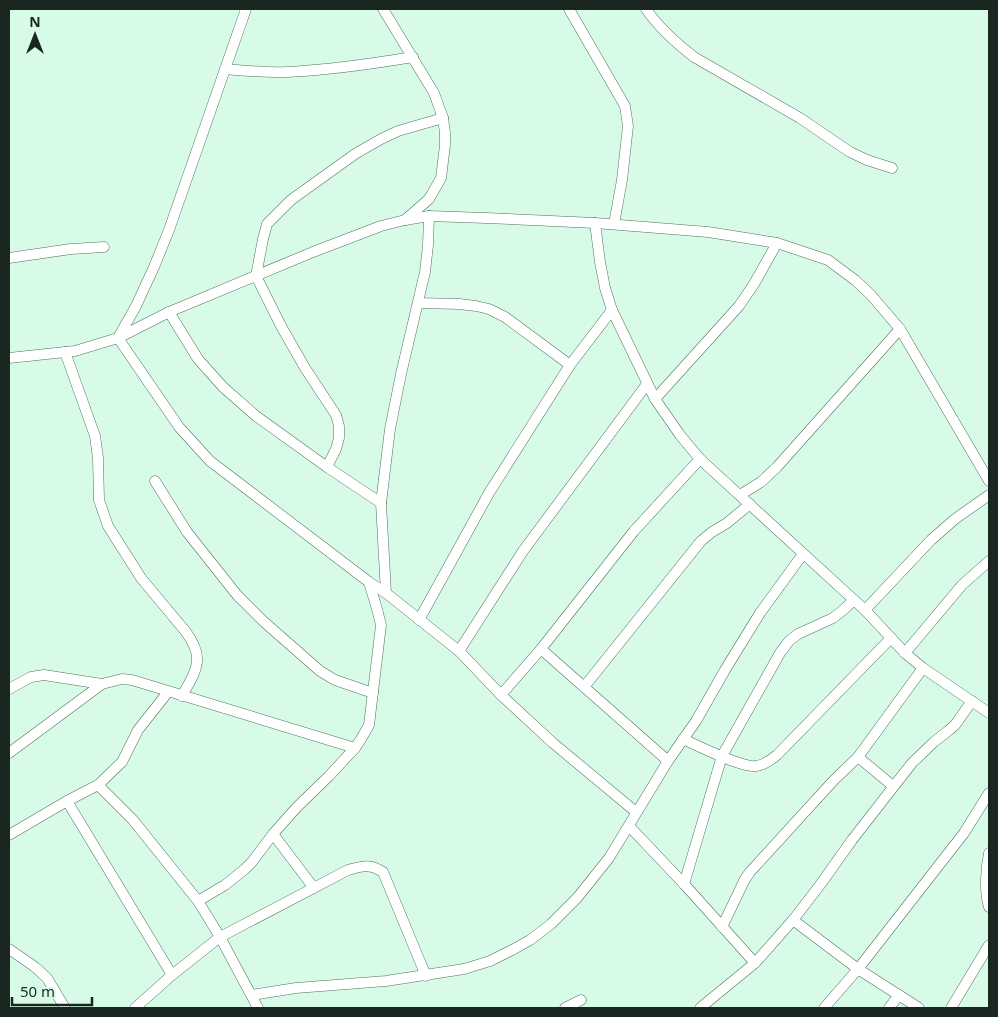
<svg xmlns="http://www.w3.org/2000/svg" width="998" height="1017" viewBox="0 0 998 1017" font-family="'Noto Sans',sans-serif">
<rect width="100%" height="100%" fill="#d8fbe7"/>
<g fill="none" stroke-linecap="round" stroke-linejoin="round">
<g stroke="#51705f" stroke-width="11">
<g id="minor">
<polyline points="383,9 434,93 443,118 445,133 445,145 441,178 429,199 405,220"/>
<polyline points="569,9 625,106 628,126 622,180 614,224"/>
<path d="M 646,9 C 659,28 676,43 694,57 L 800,118 L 850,152 L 867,160 L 892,168"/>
<path d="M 225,69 C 246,71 266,73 287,72 C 329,70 371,64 413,57"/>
<polyline points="595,223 600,262 605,288 612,310 655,399 680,435 700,459 865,610 905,653 923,668 989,713"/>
<polyline points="9,258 71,249 104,247"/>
<polyline points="418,303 459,304 476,306 489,309 505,317 570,365"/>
<polyline points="169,312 198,359 223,387 256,416 327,467 381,503"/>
<polyline points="118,338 179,427 210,461 369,582 386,593 459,651 501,695 553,743 636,812"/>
<polyline points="118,338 136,306 154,267 169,230 246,9"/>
<path d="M 65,352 L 95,436 L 98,458 L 99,500 L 108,526 L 141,578 L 186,632 C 191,639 197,649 197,658 C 198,670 188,685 182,696"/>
<polyline points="9,358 75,351 118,338 169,312 313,252 381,226 405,220 429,216 486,218 595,223 708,232 777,243 828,260 855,280 871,295 900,329 989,481"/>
<polyline points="655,399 739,306 754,284 777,243"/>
<polyline points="327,467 336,449 339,438 339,426 336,415 305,368 281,326 256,276 263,239 267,224 291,200 355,154 381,139 398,131 443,118"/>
<polyline points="155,481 187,532 237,595 263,621 320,671 335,680 373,693"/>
<polyline points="740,495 761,482 777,467 900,329"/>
<polyline points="386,593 381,503 390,429 401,374 425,272 428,245 429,216"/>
<polyline points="865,610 931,540 955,519 989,495"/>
<polyline points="419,620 489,493 570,365 612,310"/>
<polyline points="541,649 668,761"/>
<polyline points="459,651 523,551 647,384"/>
<polyline points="905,653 962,585 989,561"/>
<polyline points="584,687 701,541 712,532 727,523 750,504"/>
<polyline points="9,689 31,677 44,675 102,684"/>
<polyline points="501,695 541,649 634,531 700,459"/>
<path d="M 683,739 C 698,746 742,768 756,766 C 764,765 771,760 777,755 L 891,638"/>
<polyline points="9,753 102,684 122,679 132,680 355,748"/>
<polyline points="858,757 893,786"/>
<polyline points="98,785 133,820 198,901 220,937 258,1008"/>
<polyline points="67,801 172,975"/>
<polyline points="629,826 684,884 755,963 700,1008"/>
<polyline points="273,834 314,888"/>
<polyline points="9,835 67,801 98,785 122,762 138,730 168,692"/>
<path d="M 989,853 C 986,868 984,892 989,907"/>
<polyline points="684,884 722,756 780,653 789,641 798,634 833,618 842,611 854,600"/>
<polyline points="198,901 225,885 245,869 252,862 273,834 297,807 329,776 355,748 361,739 369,725 381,625 377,609 369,582"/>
<polyline points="793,920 858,969 919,1008"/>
<polyline points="722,927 745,879 750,872 834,780 858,757 923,668"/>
<polyline points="9,949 35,967 47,978 65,1008"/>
<polyline points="755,963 793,920 820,885 852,840 912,763 934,742 948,731 955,725 972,701"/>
<polyline points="252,995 296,988 386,981 464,969 490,961 514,949 530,940 551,924 577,898 609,858 668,761 696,721 725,670 760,613 803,554"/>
<path d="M 135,1008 L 172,975 L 220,937 L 348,870 C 363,866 369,863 383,872 L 426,976"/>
<polyline points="565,1008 581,1000"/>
<polyline points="824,1008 858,969 964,833 989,793"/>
<polyline points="889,1008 899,995"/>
<polyline points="951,1008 989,945"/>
</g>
</g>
<use href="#minor" stroke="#fff" stroke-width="10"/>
</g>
<rect width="998" height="1017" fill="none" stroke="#1a2720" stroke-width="20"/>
<g transform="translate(35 35)" stroke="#d8fbe7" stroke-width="4" paint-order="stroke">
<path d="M0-4L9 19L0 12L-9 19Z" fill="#1a2720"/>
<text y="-8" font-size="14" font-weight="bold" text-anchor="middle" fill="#1a2720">N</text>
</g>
<path d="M12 997v8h80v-8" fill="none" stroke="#1a2720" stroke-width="2.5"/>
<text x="20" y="997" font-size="15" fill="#1a2720" stroke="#d8fbe7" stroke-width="4" paint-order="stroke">50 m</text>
</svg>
